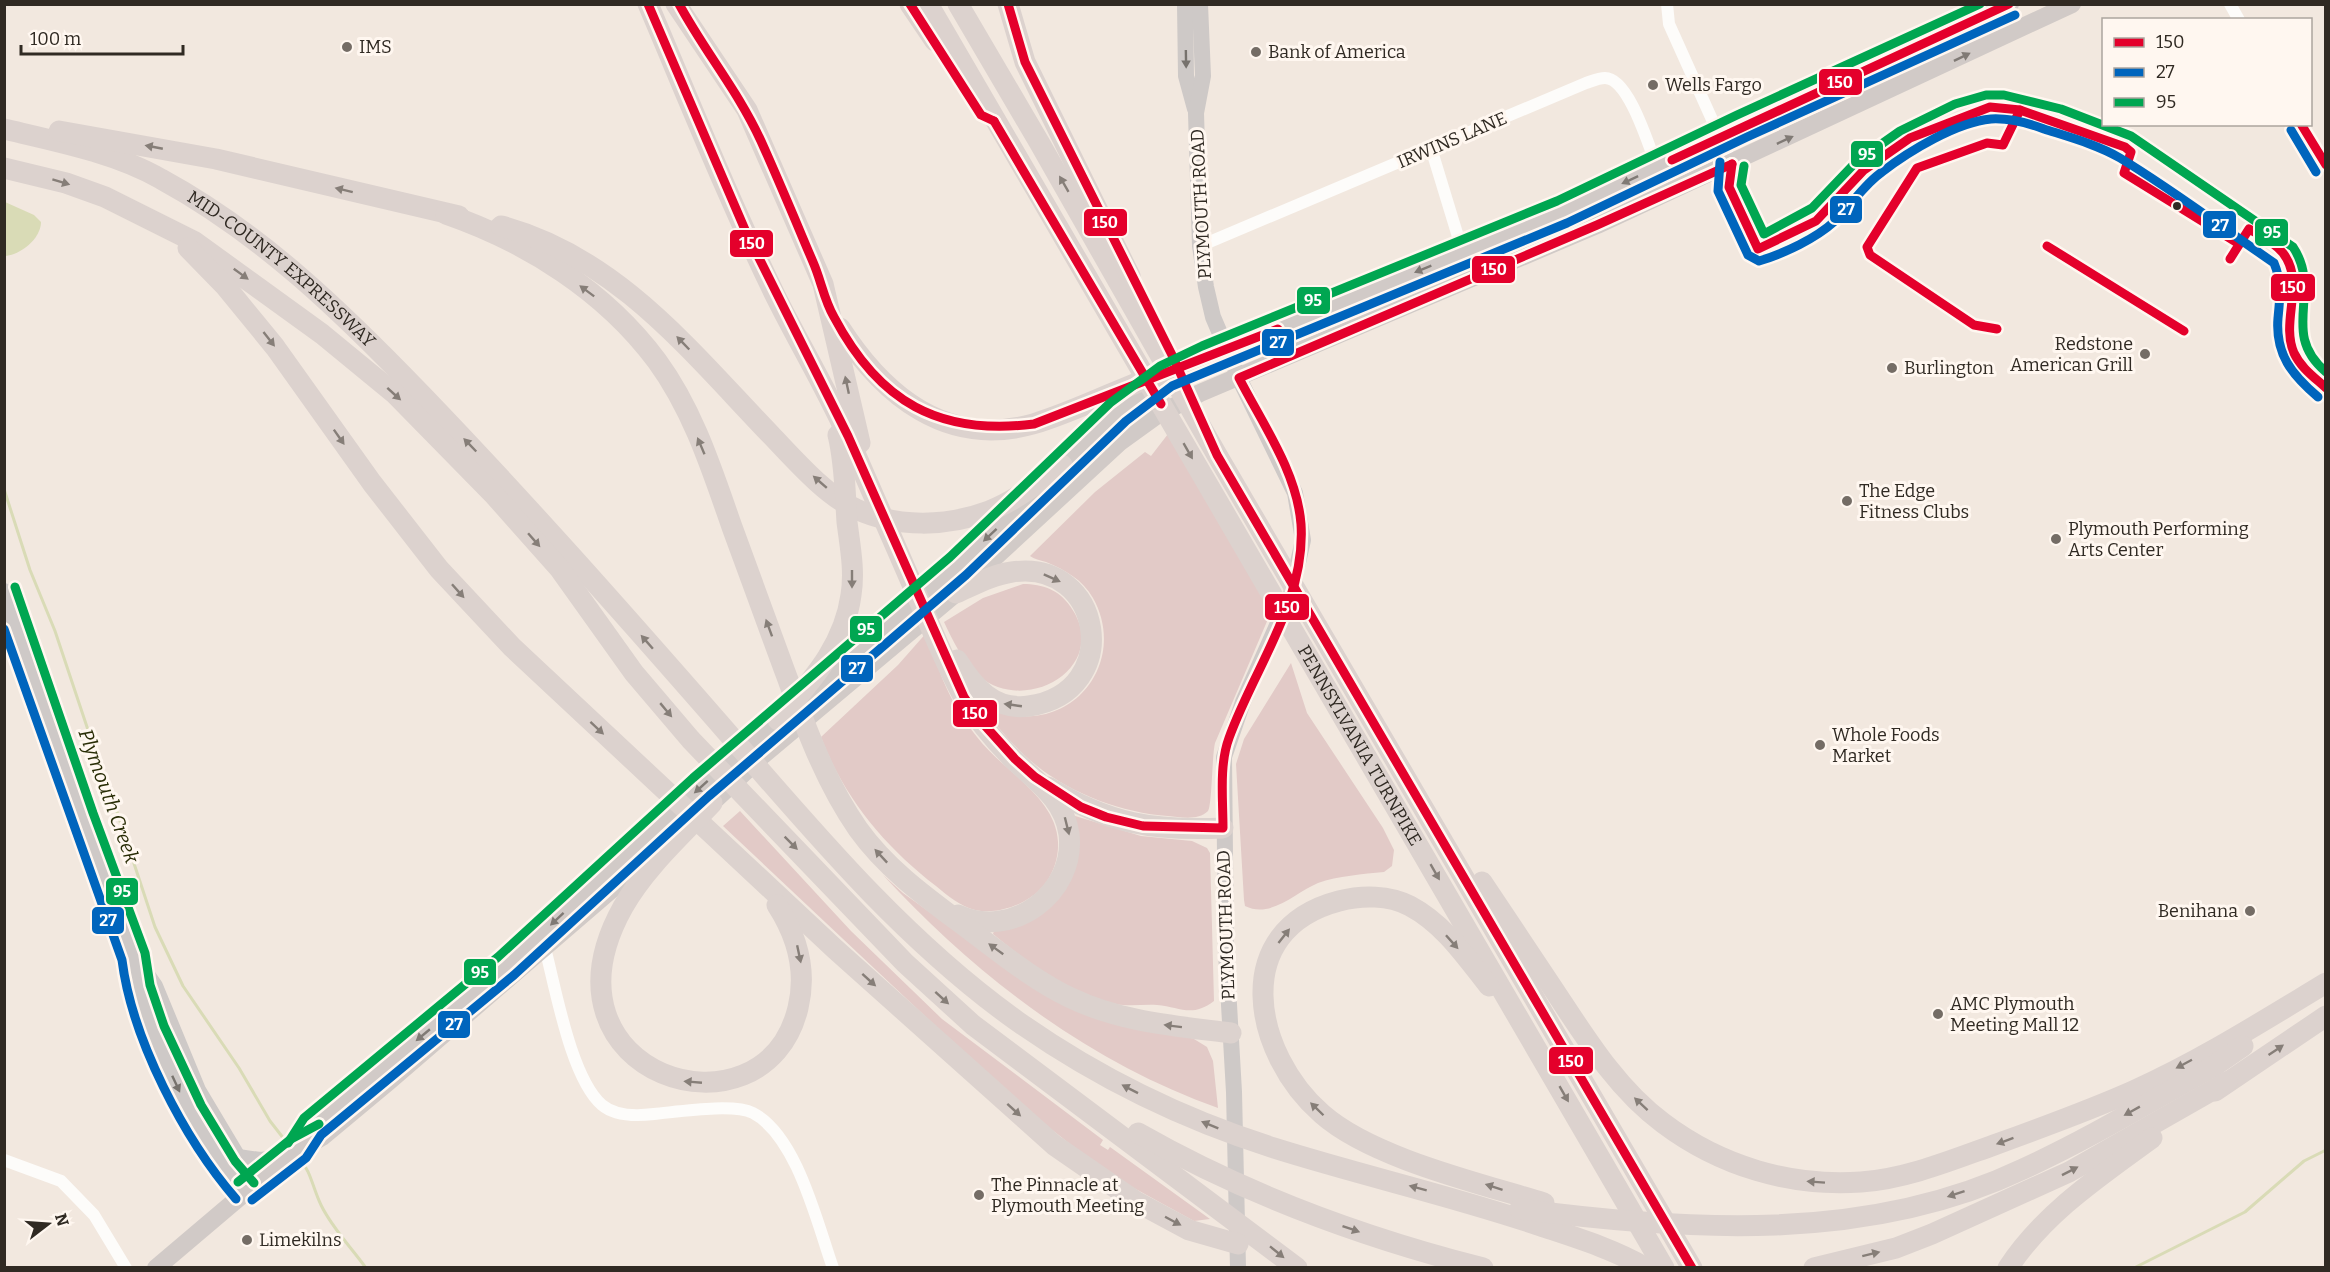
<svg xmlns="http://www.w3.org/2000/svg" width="2330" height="1272" viewBox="0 0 2330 1272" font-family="Bitter,serif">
<rect width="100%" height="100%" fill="#f2e8df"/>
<g fill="#e2cac7">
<path d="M 1168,434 L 1271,612 L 1215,743 C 1212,755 1212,806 1208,811 C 1198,821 1180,817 1168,816 C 1123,813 1072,794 1037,766 C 1014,748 995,724 978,702 C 989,706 1004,715 1016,716 C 1083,723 1125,655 1093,598 C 1082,579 1065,570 1046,562 C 1040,560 1034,559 1030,556 L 1095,492 L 1145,452 L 1151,456 Z"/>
<path d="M 1023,584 C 1043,584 1059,590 1070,606 C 1113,665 1027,717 979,676 C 963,662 953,641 944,622 L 983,598 Z"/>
<path d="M 928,631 C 938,674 950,702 977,737 C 1003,771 1056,797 1058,842 C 1059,863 1049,885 1031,897 C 1015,908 994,914 975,910 C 960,906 948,896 936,886 C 885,847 844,798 821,737 L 898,665 Z"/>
<path d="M 1291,663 L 1307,713 L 1383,828 L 1394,850 L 1392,866 L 1384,872 C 1363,874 1338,876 1318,883 C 1296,892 1271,919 1245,906 L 1244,900 L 1236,764 L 1244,739 Z"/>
<polygon points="740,811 851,931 942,1019 1103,1140 1100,1145 1108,1150 1110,1147 1210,1219 1194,1221 1132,1187 1070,1144 1012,1098 723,826"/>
<path d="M 1072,815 L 1141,836 L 1192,841 L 1207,848 L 1210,853 L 1214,1001 C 1192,1018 1180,1007 1157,1005 C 1143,1004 1130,1007 1116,1004 C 1070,995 1028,963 993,934 L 994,931 L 1043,911 Z"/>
<path d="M 883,875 L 903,893 L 1014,973 L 1194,1039 L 1207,1047 L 1213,1061 L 1218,1108 C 1088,1062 975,975 883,875 Z"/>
</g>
<path fill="#d9dbb6" d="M 5,202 L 34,215 L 41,222 C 41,239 20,255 5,256 Z"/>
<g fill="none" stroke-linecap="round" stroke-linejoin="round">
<g stroke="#d9dbb6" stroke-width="3">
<polyline points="4,489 30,570 55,631 90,736 94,757 113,800 155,927 183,986 239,1068 270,1121 291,1148"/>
<path d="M 299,1158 C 311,1171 313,1189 321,1205 C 332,1228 351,1247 366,1268"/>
<polyline points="2134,1268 2245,1212 2304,1161 2326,1150"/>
</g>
<g stroke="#fdfcfa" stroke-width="12">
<polyline points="1667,4 1669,24 1732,164"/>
<polyline points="2230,4 2239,20"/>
<polyline points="2301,124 2326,166"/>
<polyline points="1431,148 1463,253"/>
<path d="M 1200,246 L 1586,83 C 1592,81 1599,78 1605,78 C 1629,78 1649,147 1657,167"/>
<path d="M 545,948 C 556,990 571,1078 602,1105 C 615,1116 638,1116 654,1114 C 677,1112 733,1103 753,1113 C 797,1136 817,1223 833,1268"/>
<polyline points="4,1160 61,1181 94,1215 126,1268"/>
</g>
<g stroke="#cec9c7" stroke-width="16">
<polyline points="1185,4 1186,76 1195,109"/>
<polyline points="1200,4 1203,76 1196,113 1200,246 1206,287 1213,317 1239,378 1295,493 1303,540 1291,594 1243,702 1224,757 1226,952 1234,1092 1238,1268"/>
<polyline points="4,591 82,817 134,957 138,988 153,1031 190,1111 225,1168 245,1191"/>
<polyline points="137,960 155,986 198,1090 238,1157 245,1190"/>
<polyline points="238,1157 260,1160 287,1157"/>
</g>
<g stroke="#d1cac7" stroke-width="18">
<polyline points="702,812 763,755 956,593 1120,442 1156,416 1200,393 1597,225 2072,4"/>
<polyline points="299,1147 312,1127 506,966 701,787 958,566 1118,412 1166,376 1207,357 1562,212 1742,126 2010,4"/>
<polyline points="156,1268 287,1157 322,1137 388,1082 654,853"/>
</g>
<g stroke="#dcd2ce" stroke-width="21">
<path d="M 648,4 C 690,103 730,203 777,299 C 800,345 827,390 848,437 C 872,491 895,546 919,600 C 933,632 946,665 963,696 C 976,718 992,738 1011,757 C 1034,780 1064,798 1069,834 C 1076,893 1012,940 958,915"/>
<polyline points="676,4 747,110 823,284 860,443"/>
<polyline points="910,4 935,41"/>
<path id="s1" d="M 928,4 L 1664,1268"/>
<polyline points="958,4 1039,142 1217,455 1692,1268"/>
<polyline points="1008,4 1025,62 1130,276"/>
<path id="s2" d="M 4,129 C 55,141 116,153 161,179 C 262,234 343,313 422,395 C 524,501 622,612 719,723 C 811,829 902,939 1017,1021 C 1095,1076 1182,1119 1274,1148 C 1363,1176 1453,1196 1541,1226 C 1577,1238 1613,1249 1646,1268"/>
<polyline points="59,131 216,159 459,216"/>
<polyline points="4,168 66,183 105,197 195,242 322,334 395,394 495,496 559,568 634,673 691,740 905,963 973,1025 1297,1268"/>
<path d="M 446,214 C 527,242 605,291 657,361 C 693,410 712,470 732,527 C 749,574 767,622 784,669 C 805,725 824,780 858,829 C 888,871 930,900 970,930 C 1002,954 1035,981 1071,998 C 1121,1022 1176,1026 1231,1033"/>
<path d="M 501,226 C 617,257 691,352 771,435 C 794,459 826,496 856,509 C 897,528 947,527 989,511 C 1016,501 1039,481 1062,465"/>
<polyline points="188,248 226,287 275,347 372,483 439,569 512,647 835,949 1054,1145 1135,1201 1189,1230 1238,1244"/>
<path d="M 840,328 C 884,396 947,448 1033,424 C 1086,408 1134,380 1187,365"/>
<path d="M 956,593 C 974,585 992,575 1012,572 C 1103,558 1125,692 1029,706 C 994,711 974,687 957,660"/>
<path d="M 778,720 C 810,682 844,647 851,595 C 855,571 850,546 847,522 C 845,493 845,463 838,435"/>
<path d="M 1048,787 C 1109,824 1153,831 1223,828"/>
<path d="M 712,803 C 682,835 645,868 623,907 C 529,1076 764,1148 798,1008 C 807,971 797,936 777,905"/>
<path d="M 1482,882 C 1507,919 1531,956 1556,993 C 1587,1040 1618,1090 1663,1123 C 1720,1166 1790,1187 1861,1182 C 1906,1179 1952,1160 1994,1145 C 2041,1128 2088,1111 2133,1091 C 2200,1061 2263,1021 2326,983"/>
<path d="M 1489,986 C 1466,957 1444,924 1410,906 C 1389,895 1362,895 1339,901 C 1228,930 1253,1054 1322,1114 C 1372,1158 1479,1183 1544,1203"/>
<polyline points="2215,1091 2326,1016"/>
<path d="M 1138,1133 C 1247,1195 1361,1237 1483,1268"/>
<path d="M 1520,1209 C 1685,1231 1868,1243 2023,1169 C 2089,1139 2151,1101 2214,1066 L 2243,1046"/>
<polyline points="1814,1268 1896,1248 1932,1234 2069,1172 2227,1082"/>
<path d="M 2008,1268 C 2044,1213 2100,1176 2152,1138"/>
</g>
<g stroke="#fff7f0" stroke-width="14">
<g id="bus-1">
<path d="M 648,4 L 746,232 L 848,436 L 964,697 L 979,719 L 1015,759 L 1035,777 L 1081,807 L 1106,817 L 1143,826 L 1223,828 C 1223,799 1219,765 1229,738 C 1254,668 1306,602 1301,524 C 1297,472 1262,423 1239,378 L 1597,225 L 1732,164"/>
<path d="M 679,4 C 705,52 738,91 761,141 C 779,181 796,222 813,262 C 821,280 824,300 834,317 C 879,402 939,436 1034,424 L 1278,329"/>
<polyline points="910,4 981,115 994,121"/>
<polyline points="1008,4 1025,62 1172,355 1217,455 1692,1268"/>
<polyline points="994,121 1161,404"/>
<polyline points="2301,124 2326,165"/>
<polyline points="1672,160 2009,4"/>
<polyline points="1732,164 1729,187 1758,249 1816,221 1864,170 1910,138 1990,107 2020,110 2125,147 2131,152 2124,173 2239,244"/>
<polyline points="2047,246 2184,331"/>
<path d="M 2230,259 L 2249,229 C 2261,236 2274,242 2283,253 C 2306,283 2280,321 2294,353 C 2301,368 2314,377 2326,388"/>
<polyline points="1997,329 1974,325 1870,255 1867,247 1917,168 1987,143 2003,145 2020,110"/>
</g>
</g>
<g stroke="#fff7f0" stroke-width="14">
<g id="bus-2">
<polyline points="2291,130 2316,172"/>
<path d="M 1720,162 L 1718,191 L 1748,255 L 1759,261 C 1785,253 1815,239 1835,221 C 1852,205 1863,185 1882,172 C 1909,151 1957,122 1991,119 C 2009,118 2028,123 2044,129 C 2069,137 2098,145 2120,158 C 2173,190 2223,228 2274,263 C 2282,282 2280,298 2278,318 C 2275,354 2292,375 2318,397"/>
<path d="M 4,629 L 122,960 C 132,1039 184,1139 236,1199"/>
<polyline points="252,1200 306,1158 321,1135 514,975 709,796 966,575 1126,421 1172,386 1567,223 1747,137 2015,15"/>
</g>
</g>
<g stroke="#fff7f0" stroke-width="14">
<g id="bus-3">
<path d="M 1744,166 L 1741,185 L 1764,234 L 1812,208 L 1856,162 L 1900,131 L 1955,104 L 1986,95 L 2004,95 L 2061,109 L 2131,136 L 2293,247 C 2323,292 2279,333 2326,372"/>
<polyline points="15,587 93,813 145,953 150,985 164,1026 201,1105 235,1161 254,1183"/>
<polyline points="288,1143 304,1118 498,957 693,778 950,557 1110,403 1160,366 1202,346 1557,201 1737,115 1980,4"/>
<polyline points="238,1182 291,1139 319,1124"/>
</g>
</g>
<use href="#bus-1" stroke="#e4002b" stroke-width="9"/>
<use href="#bus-2" stroke="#0065bd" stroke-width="9"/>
<use href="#bus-3" stroke="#00a651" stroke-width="9"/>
</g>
<defs><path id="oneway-solid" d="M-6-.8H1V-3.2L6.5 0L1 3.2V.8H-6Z" transform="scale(1.5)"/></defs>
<g fill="#807a75">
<use href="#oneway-solid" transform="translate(1962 57) rotate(-26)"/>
<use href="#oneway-solid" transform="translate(1785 140) rotate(-25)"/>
<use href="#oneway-solid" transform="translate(1630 180) rotate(155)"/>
<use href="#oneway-solid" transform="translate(1423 269) rotate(158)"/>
<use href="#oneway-solid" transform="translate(990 535) rotate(137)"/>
<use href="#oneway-solid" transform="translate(701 787) rotate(138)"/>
<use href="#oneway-solid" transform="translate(557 919) rotate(137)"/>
<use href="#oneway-solid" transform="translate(423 1035) rotate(140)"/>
</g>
<g fill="#77726d">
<use href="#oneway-solid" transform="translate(1186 59) rotate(89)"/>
<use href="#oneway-solid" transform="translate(176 1084) rotate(65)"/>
</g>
<g fill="#867e78">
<use href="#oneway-solid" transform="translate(154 147) rotate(-169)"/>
<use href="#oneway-solid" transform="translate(61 182) rotate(17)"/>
<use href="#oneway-solid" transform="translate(1064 184) rotate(-120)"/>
<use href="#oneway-solid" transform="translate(344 190) rotate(-166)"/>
<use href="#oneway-solid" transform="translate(241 274) rotate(36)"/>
<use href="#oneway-solid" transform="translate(587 291) rotate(-143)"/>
<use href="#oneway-solid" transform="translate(269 339) rotate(52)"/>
<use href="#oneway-solid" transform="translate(683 343) rotate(-134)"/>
<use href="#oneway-solid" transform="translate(847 385) rotate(-102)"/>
<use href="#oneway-solid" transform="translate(394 394) rotate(42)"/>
<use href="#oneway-solid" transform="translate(339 437) rotate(55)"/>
<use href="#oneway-solid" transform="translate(470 445) rotate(-134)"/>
<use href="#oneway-solid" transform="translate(701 446) rotate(-113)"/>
<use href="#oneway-solid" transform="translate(1188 451) rotate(60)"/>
<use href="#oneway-solid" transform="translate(820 482) rotate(-139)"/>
<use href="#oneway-solid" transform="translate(534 540) rotate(49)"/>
<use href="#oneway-solid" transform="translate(1052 578) rotate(24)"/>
<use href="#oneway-solid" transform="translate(852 579) rotate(90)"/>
<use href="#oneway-solid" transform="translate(458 591) rotate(48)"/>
<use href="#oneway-solid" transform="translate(769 628) rotate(-110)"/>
<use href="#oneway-solid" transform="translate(647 642) rotate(-131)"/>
<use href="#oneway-solid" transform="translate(1013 705) rotate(-172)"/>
<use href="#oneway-solid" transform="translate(666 710) rotate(50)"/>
<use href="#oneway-solid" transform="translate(597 728) rotate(43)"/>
<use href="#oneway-solid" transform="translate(1067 826) rotate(76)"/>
<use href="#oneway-solid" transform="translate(791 843) rotate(45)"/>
<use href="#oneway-solid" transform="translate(881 856) rotate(-133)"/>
<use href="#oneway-solid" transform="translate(1435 872) rotate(60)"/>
<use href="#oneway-solid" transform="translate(1284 936) rotate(-52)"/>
<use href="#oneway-solid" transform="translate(1452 942) rotate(48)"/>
<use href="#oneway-solid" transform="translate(996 949) rotate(-144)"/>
<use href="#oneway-solid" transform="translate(799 954) rotate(78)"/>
<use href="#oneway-solid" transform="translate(869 980) rotate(42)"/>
<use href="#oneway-solid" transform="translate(942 998) rotate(42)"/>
<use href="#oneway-solid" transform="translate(1173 1026) rotate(-173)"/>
<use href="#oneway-solid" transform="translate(2276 1050) rotate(-34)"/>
<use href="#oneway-solid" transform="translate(2184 1064) rotate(152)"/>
<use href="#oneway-solid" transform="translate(693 1082) rotate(-175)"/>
<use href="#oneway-solid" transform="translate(1130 1089) rotate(-153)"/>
<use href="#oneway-solid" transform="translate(1564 1094) rotate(60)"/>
<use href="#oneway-solid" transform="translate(1641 1104) rotate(-137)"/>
<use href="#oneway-solid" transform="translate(1317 1109) rotate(-136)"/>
<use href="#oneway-solid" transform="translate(1014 1110) rotate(42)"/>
<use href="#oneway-solid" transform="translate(2132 1111) rotate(151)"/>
<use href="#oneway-solid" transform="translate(1210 1125) rotate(-158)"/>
<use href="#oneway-solid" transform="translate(2005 1141) rotate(160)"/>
<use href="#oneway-solid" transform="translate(2070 1171) rotate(-27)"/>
<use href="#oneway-solid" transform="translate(1816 1182) rotate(-176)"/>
<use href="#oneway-solid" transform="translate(1494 1187) rotate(-162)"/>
<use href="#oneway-solid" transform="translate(1418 1188) rotate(-165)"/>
<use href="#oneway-solid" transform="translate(1956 1194) rotate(162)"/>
<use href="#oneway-solid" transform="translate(1173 1221) rotate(28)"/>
<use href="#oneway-solid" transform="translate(1351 1229) rotate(19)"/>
<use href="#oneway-solid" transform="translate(1277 1252) rotate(39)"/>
<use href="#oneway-solid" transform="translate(1871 1254) rotate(-14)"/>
</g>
<g fill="#746c65" stroke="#fff7f0" stroke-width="2">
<circle cx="347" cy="47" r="6"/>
<circle cx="1256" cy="52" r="6"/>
<circle cx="1653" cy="85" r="6"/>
<circle cx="2145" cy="354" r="6"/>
<circle cx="1892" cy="368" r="6"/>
<circle cx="1847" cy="501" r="6"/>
<circle cx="2056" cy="539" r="6"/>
<circle cx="1820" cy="745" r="6"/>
<circle cx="2250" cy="911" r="6"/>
<circle cx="1938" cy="1014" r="6"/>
<circle cx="979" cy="1195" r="6"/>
<circle cx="247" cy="1240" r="6"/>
</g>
<circle fill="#302a23" stroke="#fff7f0" stroke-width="2" cx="2177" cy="206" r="5"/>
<g text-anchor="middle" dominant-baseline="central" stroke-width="6" stroke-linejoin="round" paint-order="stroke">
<g font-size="18" fill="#302a23" stroke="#fff7f0" text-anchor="start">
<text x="359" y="47">IMS</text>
<text x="1268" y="52">Bank of America</text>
<text x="1665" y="85">Wells Fargo</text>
<text x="2133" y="344" text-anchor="end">Redstone<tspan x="2133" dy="21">American Grill</tspan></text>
<text x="1904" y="368">Burlington</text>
<text x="1859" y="491">The Edge<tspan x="1859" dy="21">Fitness Clubs</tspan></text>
<text x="2068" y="529">Plymouth Performing<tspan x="2068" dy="21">Arts Center</tspan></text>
<text x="1832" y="735">Whole Foods<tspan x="1832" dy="21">Market</tspan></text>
<text x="2238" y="911" text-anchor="end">Benihana</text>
<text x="1950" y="1004">AMC Plymouth<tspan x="1950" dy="21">Meeting Mall 12</tspan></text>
<text x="991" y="1185">The Pinnacle at<tspan x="991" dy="21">Plymouth Meeting</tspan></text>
<text x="259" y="1240">Limekilns</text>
</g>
<g font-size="18" fill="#302a23" stroke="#fff7f0">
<text transform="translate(1452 140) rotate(-23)">IRWINS LANE</text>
<text transform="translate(1201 204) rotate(-93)">PLYMOUTH ROAD</text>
<text stroke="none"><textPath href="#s2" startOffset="316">MID-COUNTY EXPRESSWAY</textPath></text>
<text stroke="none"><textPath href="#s1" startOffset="858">PENNSYLVANIA TURNPIKE</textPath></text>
<text transform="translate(1226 925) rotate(-92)">PLYMOUTH ROAD</text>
</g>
<g font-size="20" font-style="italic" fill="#282c05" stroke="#fff7f0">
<text transform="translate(109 796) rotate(70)">Plymouth Creek</text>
</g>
</g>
<g stroke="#fff7f0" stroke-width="2">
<rect x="1818" y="68" width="45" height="28" rx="6" fill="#e4002b"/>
<rect x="1850" y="140" width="34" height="28" rx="6" fill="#00a651"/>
<rect x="1829" y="195" width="34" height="29" rx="6" fill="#0065bd"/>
<rect x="1083" y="208" width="45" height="29" rx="6" fill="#e4002b"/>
<rect x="2202" y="210" width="35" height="29" rx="6" fill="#0065bd"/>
<rect x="2254" y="218" width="35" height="29" rx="6" fill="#00a651"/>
<rect x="729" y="229" width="45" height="29" rx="6" fill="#e4002b"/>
<rect x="1471" y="255" width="45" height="29" rx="6" fill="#e4002b"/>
<rect x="2270" y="273" width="46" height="29" rx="6" fill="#e4002b"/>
<rect x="1296" y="286" width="35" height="29" rx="6" fill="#00a651"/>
<rect x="1261" y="328" width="34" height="29" rx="6" fill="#0065bd"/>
<rect x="1264" y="593" width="46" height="28" rx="6" fill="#e4002b"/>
<rect x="849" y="615" width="34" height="28" rx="6" fill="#00a651"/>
<rect x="840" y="654" width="34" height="29" rx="6" fill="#0065bd"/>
<rect x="952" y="699" width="46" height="29" rx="6" fill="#e4002b"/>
<rect x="105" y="877" width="34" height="29" rx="6" fill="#00a651"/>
<rect x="91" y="906" width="34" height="29" rx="6" fill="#0065bd"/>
<rect x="463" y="958" width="34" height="28" rx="6" fill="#00a651"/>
<rect x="437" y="1010" width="34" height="29" rx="6" fill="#0065bd"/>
<rect x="1548" y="1046" width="46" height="29" rx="6" fill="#e4002b"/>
</g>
<g font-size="16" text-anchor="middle" font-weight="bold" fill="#fff">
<text x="1840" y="88">150</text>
<text x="1867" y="160">95</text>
<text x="1846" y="215">27</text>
<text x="1105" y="228">150</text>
<text x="2220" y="231">27</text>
<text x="2272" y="238">95</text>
<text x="752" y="249">150</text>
<text x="1494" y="275">150</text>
<text x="2293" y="293">150</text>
<text x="1313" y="306">95</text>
<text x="1278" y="348">27</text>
<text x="1287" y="613">150</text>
<text x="866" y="635">95</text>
<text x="857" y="674">27</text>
<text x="975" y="719">150</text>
<text x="122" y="897">95</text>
<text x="108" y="926">27</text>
<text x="480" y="978">95</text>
<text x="454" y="1030">27</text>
<text x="1571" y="1067">150</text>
</g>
<rect width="2330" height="1272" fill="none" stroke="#302a23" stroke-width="12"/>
<rect x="2102" y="18" width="210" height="108" fill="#fff7f0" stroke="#aca59e" stroke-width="1.5"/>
<rect x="2114" y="38" width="30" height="9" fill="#e4002b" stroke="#aca59e" stroke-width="1.5"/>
<text x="2156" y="48" font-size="18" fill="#302a23">150</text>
<rect x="2114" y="68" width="30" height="9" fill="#0065bd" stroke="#aca59e" stroke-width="1.5"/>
<text x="2156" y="78" font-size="18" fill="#302a23">27</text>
<rect x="2114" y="98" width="30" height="9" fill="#00a651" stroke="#aca59e" stroke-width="1.5"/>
<text x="2156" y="108" font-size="18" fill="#302a23">95</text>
<g transform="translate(48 1224) rotate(73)" stroke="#fff7f0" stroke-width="4.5" paint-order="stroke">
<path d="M0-4.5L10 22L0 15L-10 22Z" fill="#302a23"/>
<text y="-9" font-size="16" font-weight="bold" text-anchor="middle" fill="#302a23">N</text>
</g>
<path d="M21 45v9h162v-9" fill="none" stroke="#302a23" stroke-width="3"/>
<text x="30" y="45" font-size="18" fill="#302a23" stroke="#fff7f0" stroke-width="4.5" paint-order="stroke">100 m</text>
</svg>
